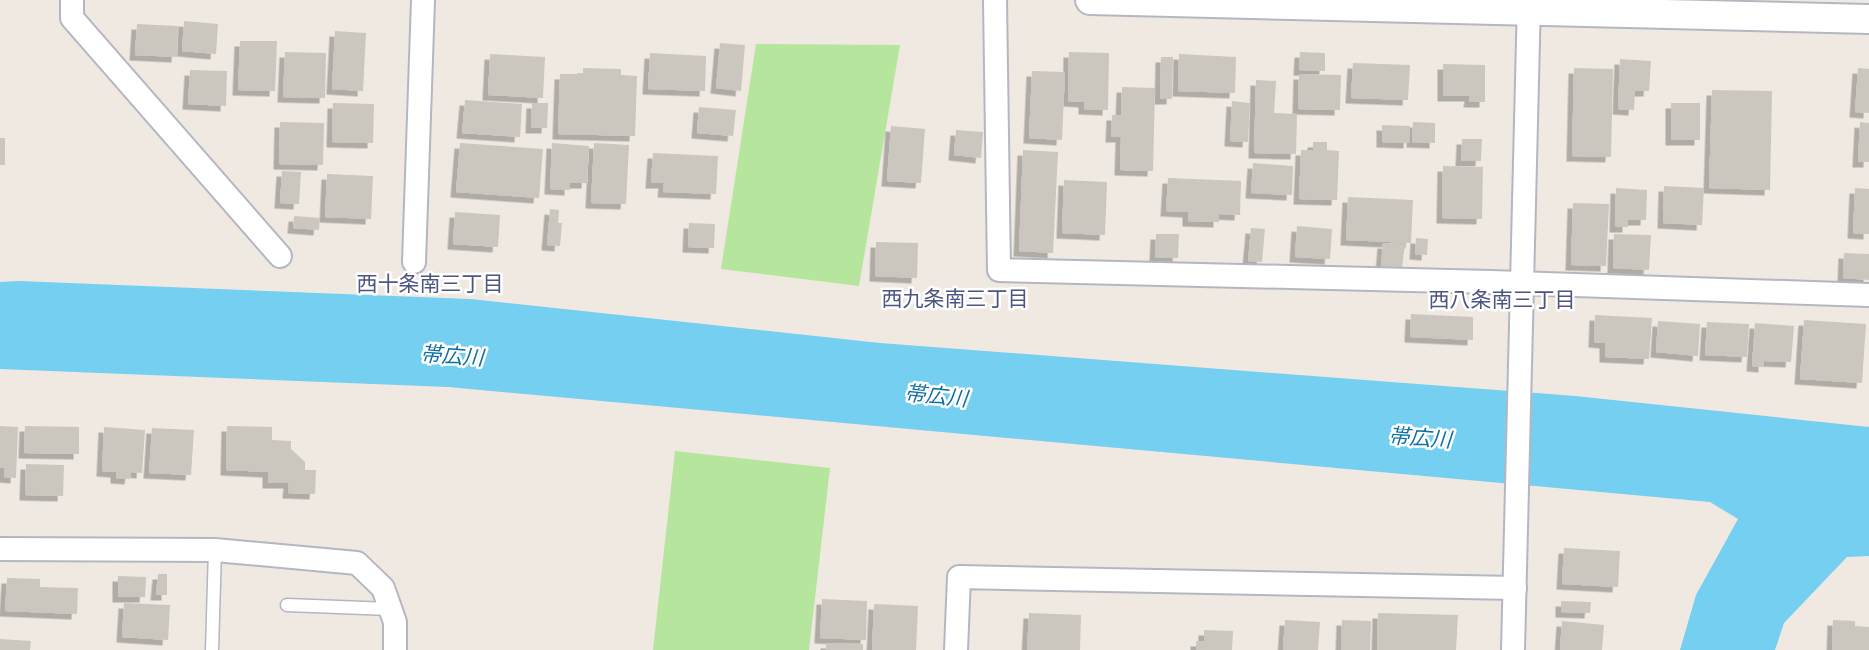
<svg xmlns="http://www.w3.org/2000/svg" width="1869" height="650" viewBox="0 0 1869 650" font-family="'Fira Sans Condensed','Noto Sans JP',sans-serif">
<defs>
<filter id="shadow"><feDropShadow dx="-5.5" dy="5.5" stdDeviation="0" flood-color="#0004"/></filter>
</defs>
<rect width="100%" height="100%" fill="#efe9e1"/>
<g fill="#b6e59e">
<polygon points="756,44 900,45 859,286 721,269"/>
<polygon points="675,451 830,468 809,650 653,650"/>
</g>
<polygon fill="#75cff0" points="19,281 470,299 880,343 1575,396 1869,427 1869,556 1847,557 1784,623 1775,650 1680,650 1696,595 1738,519 1710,502 448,387 0,369 0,282"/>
<g fill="#cbc7bf" filter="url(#shadow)">
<polygon points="184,21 218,24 216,54 182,51"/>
<polygon points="137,24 178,26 177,57 135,55"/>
<polygon points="335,31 366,33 363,91 332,89"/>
<polygon points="240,41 277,41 275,91 238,90"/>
<polygon points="720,43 745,45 741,91 716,88"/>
<polygon points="285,52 326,53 325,98 283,97"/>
<polygon points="1069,52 1109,53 1108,110 1084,109 1084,102 1068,101"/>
<polygon points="1300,52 1325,53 1325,71 1299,70"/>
<polygon points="650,53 706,56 705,91 648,89"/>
<polygon points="490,54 545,57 543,98 488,95"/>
<polygon points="1179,54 1236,57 1235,93 1178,91"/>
<polygon points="1161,57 1173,57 1172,99 1160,99"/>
<polygon points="1620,59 1651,61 1649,91 1635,91 1634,110 1618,109"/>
<polygon points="1353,63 1410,65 1408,100 1351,98"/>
<polygon points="1443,64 1485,65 1485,102 1469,102 1470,96 1443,96"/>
<polygon points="583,68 621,69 621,75 637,76 635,136 558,134 560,74 583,74"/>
<polygon points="1574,68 1613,69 1611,157 1572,156"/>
<polygon points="1858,68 1869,69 1869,113 1855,112"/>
<polygon points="190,70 227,71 226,106 188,104"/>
<polygon points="1032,71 1065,72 1062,140 1029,138"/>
<polygon points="1299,74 1341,75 1340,110 1298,109"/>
<polygon points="1256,80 1276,81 1274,113 1297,114 1296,154 1254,153"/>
<polygon points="1122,87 1155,88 1153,171 1120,170 1121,137 1111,137 1112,115 1121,115"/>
<polygon points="1712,90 1772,91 1770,190 1709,188"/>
<polygon points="465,100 522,104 520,137 462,133"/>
<polygon points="1232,101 1250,103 1248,142 1230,141"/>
<polygon points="333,103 374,104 373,143 332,142"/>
<polygon points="532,103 548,103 547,128 531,128"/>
<rect x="1671" y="103" width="29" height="37"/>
<polygon points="699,107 736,110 733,136 697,133"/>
<polygon points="280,122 324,123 323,165 279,164"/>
<polygon points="1413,122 1435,123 1435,143 1412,142"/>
<polygon points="1860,122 1869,123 1869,162 1858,162"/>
<polygon points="1382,125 1410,126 1409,143 1382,142"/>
<polygon points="891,126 925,129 921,183 887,181"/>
<polygon points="956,130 983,132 981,158 954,155"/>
<rect x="0" y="138" width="5" height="27"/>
<polygon points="1462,139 1482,139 1481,161 1461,161"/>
<polygon points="1313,142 1327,142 1327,150 1339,151 1337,200 1299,199 1301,150 1313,150"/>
<polygon points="460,143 543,149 539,198 456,192"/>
<polygon points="552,143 589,146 587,183 570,183 570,190 550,189"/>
<polygon points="594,143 629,145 626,204 591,203"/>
<polygon points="1023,150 1058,152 1053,253 1019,251"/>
<polygon points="653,153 718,156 716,194 663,192 664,183 651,183"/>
<polygon points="1253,163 1293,166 1292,195 1251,193"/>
<polygon points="1443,166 1483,167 1482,219 1442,218"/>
<polygon points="282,171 301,172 299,204 280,203"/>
<polygon points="327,174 373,176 371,219 325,217"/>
<polygon points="1168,178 1241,181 1240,215 1219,214 1219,222 1188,221 1188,212 1166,211"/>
<polygon points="1064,180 1107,182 1105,235 1062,233"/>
<polygon points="1664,186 1704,188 1702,225 1663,223"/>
<polygon points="1616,188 1647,190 1646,220 1628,220 1628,227 1615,227"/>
<polygon points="1855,188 1869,189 1869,234 1853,233"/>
<polygon points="1348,197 1413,200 1411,243 1346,240"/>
<polygon points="1573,203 1609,204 1606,266 1571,265"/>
<polygon points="550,209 559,210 558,223 562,223 560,246 547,245"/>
<polygon points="455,212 500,215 498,247 453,244"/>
<polygon points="294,216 320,218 319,230 293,228"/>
<polygon points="689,223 715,224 714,248 688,247"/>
<polygon points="1297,226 1332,229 1330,259 1295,257"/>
<polygon points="1251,228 1265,229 1262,262 1248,261"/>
<polygon points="1156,234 1179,234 1178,258 1155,257"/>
<polygon points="1614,234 1651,235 1649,270 1613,268"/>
<polygon points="1416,238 1428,239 1427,255 1415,254"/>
<polygon points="876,242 918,243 917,278 875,276"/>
<polygon points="1383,243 1405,244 1402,268 1381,266"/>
<polygon points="1844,253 1869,254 1869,280 1843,278"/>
<polygon points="1411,314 1473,317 1473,340 1410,337"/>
<polygon points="1595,315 1652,318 1649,359 1605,357 1605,343 1594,342"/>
<polygon points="1804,320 1866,324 1862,383 1800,379"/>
<polygon points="1658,321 1700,324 1698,356 1656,352"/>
<polygon points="1707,322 1749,324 1747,357 1705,355"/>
<polygon points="1755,323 1794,326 1791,362 1764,361 1764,367 1752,366"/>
<polygon points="0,426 18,427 16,478 4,477 4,468 0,468"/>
<polygon points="25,426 79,427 79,454 24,453"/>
<polygon points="227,426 272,427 272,440 291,441 291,449 305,462 305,470 316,470 315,494 288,493 289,483 268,483 268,472 226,470"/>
<polygon points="104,427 145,430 142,473 131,472 130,479 116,478 116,472 102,471"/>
<polygon points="152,428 194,430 191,475 149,473"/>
<polygon points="26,464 64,465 63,496 25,495"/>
<polygon points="1564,548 1620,551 1618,587 1562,584"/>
<polygon points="158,574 167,574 167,595 156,595"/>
<polygon points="118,576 146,577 145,597 118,597"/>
<polygon points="7,578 40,579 40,587 78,588 77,614 5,611"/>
<polygon points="822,599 867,601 866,640 820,638"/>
<polygon points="1561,601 1591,602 1590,613 1561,612"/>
<polygon points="124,603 170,605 168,640 122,637"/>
<polygon points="874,604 918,606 916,650 872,650"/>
<polygon points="1029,613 1081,615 1080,650 1027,650"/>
<polygon points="1378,613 1458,615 1456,650 1377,650"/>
<polygon points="1285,620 1320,622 1318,650 1283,650"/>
<polygon points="1342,620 1371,621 1370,650 1341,650"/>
<polygon points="1833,620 1855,621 1855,626 1869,627 1869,650 1832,650"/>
<polygon points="1562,621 1604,625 1602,650 1560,650"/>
<polygon points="1204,630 1233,631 1232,650 1196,650 1196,641 1204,641"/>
<polygon points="0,639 31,641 30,650 0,650"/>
<polygon points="826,643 863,644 863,650 826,650"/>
</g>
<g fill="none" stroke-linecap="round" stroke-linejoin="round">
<g stroke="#b4b7c1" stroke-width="15">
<g id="service">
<polyline points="287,605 390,609"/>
<polyline points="212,650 215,550"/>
</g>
</g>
<g stroke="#b4b7c1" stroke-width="26">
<g id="minor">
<polyline points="72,0 72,18 280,256"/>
<polyline points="995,0 999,270 1491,282 1869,295"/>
<polyline points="414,262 423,0"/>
<polyline points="0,549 215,550 357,563 383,588 395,622 395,650"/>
<polyline points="956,650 959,577 1515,588"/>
<polyline points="1513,650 1529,0"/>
</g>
</g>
<g stroke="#b4b7c1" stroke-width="32">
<polyline id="tertiary" points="1090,0 1869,19"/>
</g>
<use href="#service" stroke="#fff" stroke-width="12"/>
<use href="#minor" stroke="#fff" stroke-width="22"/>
<use href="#tertiary" stroke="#fff" stroke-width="28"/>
</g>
<g text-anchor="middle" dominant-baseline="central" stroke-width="5" stroke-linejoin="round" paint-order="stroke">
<g font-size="21" fill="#4d5680" stroke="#fff">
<text x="430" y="284">西十条南三丁目</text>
<text x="955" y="299">西九条南三丁目</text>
<text x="1502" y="300">西八条南三丁目</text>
</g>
<g font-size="21" font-style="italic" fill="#0d6fa3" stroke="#fff">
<text transform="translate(452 356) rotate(4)">帯広川</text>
<text transform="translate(936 396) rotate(6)">帯広川</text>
<text transform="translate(1420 438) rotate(4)">帯広川</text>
</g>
</g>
</svg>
